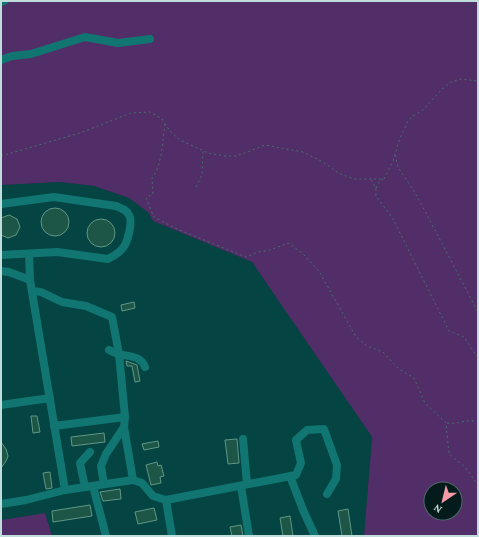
<svg xmlns="http://www.w3.org/2000/svg" width="479" height="537" viewBox="0 0 479 537" font-family="'Crimson Pro',serif">
<rect width="100%" height="100%" fill="#023836"/>
<polygon fill="#044544" points="60,182 94,186 129,198 149,213 153,221 252,262 372,437 364,536 52,536 45,513 1,520 1,185"/>
<g fill="#522e68" fill-rule="evenodd">
<path d="M 1,1 L 478,1 L 478,536 L 364,536 L 372,437 L 252,262 L 153,221 L 149,213 L 129,198 L 94,186 L 60,182 L 1,185 ZM 431,489 L 455,489 L 455,513 L 431,513 Z"/>
<polygon points="45,513 52,536 1,536 1,520"/>
</g>
<g fill="#1d5546" stroke="#609785">
<circle cx="55" cy="222" r="14"/>
<polygon points="9,215 17,219 20,227 16,235 8,238 1,235 1,218"/>
<circle cx="101" cy="233" r="14"/>
<polygon points="134,302 135,308 122,311 121,305"/>
<polygon points="126,361 137,365 140,381 135,382 132,366 127,366"/>
<polygon points="31,416 37,416 40,432 33,433"/>
<polygon points="104,433 105,442 72,446 71,437"/>
<polygon points="237,439 239,463 228,464 225,440"/>
<polygon points="158,441 159,447 144,450 142,444"/>
<polygon points="1,442 6,449 8,456 6,461 1,468"/>
<polygon points="157,462 158,466 161,465 164,476 160,477 161,483 151,485 146,465"/>
<polygon points="50,472 52,488 46,489 43,473"/>
<polygon points="120,489 121,499 103,501 100,492"/>
<polygon points="90,505 92,516 53,522 52,511"/>
<polygon points="154,508 157,520 138,524 135,512"/>
<polygon points="348,509 352,536 342,536 338,511"/>
<polygon points="290,516 293,536 283,536 280,518"/>
<polygon points="241,525 243,536 232,536 230,527"/>
</g>
<g fill="none" stroke-linecap="round" stroke-linejoin="round">
<g stroke="#43716f" stroke-width="1" stroke-dasharray="2 3" stroke-linecap="butt">
<path d="M 165,124 C 162,141 163,164 152,178 L 153,194 L 146,198 L 154,217 L 177,229 L 246,257 L 258,252 L 270,250 L 289,243 L 304,255 L 319,271 L 356,337 L 367,346 L 383,352 L 399,369 L 414,378 L 425,403 L 446,423 L 449,454 L 465,467 L 478,485"/>
<polyline points="395,155 398,167 417,196 478,312"/>
<polyline points="1,156 80,133 131,113 150,112 162,119 170,131 180,140 208,153 225,156 237,156 265,145 303,152 323,162 338,173 354,179 384,179 393,161 400,138 408,121 413,116 423,110 442,89 451,82 461,79 478,81"/>
<polyline points="371,180 376,188 376,196 393,219 449,331 464,337 478,358"/>
<polyline points="196,187 202,175 203,151"/>
<polyline points="376,188 379,182 383,179"/>
<path d="M 447,423 C 459,425 466,418 478,422"/>
</g>
<g stroke="#117572" stroke-width="8">
<polyline points="1,2 4,1"/>
<polyline points="1,60 12,56 31,54 85,37 118,43 150,39"/>
<path d="M 1,204 L 54,197 L 116,206 C 121,208 127,210 129,215 C 133,221 128,239 125,245 C 122,251 114,256 108,259 L 57,252 L 1,255"/>
<polyline points="29,254 30,280 65,490"/>
<polyline points="1,271 9,272 30,280"/>
<polyline points="33,291 41,292 62,302 86,306 112,317 119,354 125,417 124,427 133,480"/>
<path d="M 109,350 C 112,352 115,353 119,354 C 129,357 140,355 145,367"/>
<polyline points="1,405 50,398"/>
<polyline points="54,426 125,417"/>
<polyline points="243,439 247,484"/>
<polyline points="290,476 303,510 315,536"/>
<polyline points="104,484 101,466 106,454 124,427"/>
<polyline points="93,486 106,536"/>
<polyline points="241,486 249,536"/>
<polyline points="85,487 80,463 90,452"/>
<polyline points="166,500 296,475 301,463 296,440 307,430 324,429 337,465 336,479 327,494"/>
<polyline points="1,504 26,500 65,490 133,480 142,483 153,496 166,500 172,536"/>
</g>
</g>
<rect width="479" height="537" fill="none" stroke="#bedddb" stroke-width="4"/>
<g transform="translate(443 501) rotate(215)"><circle r="19" fill="#031c1b" stroke="#4e6968"/>
<path d="M0-3L7 15L0 10L-7 15Z" fill="#f49aa6"/>
<text y="-6" font-size="11" font-weight="bold" text-anchor="middle" fill="#bedddb">N</text>
</g>
</svg>
